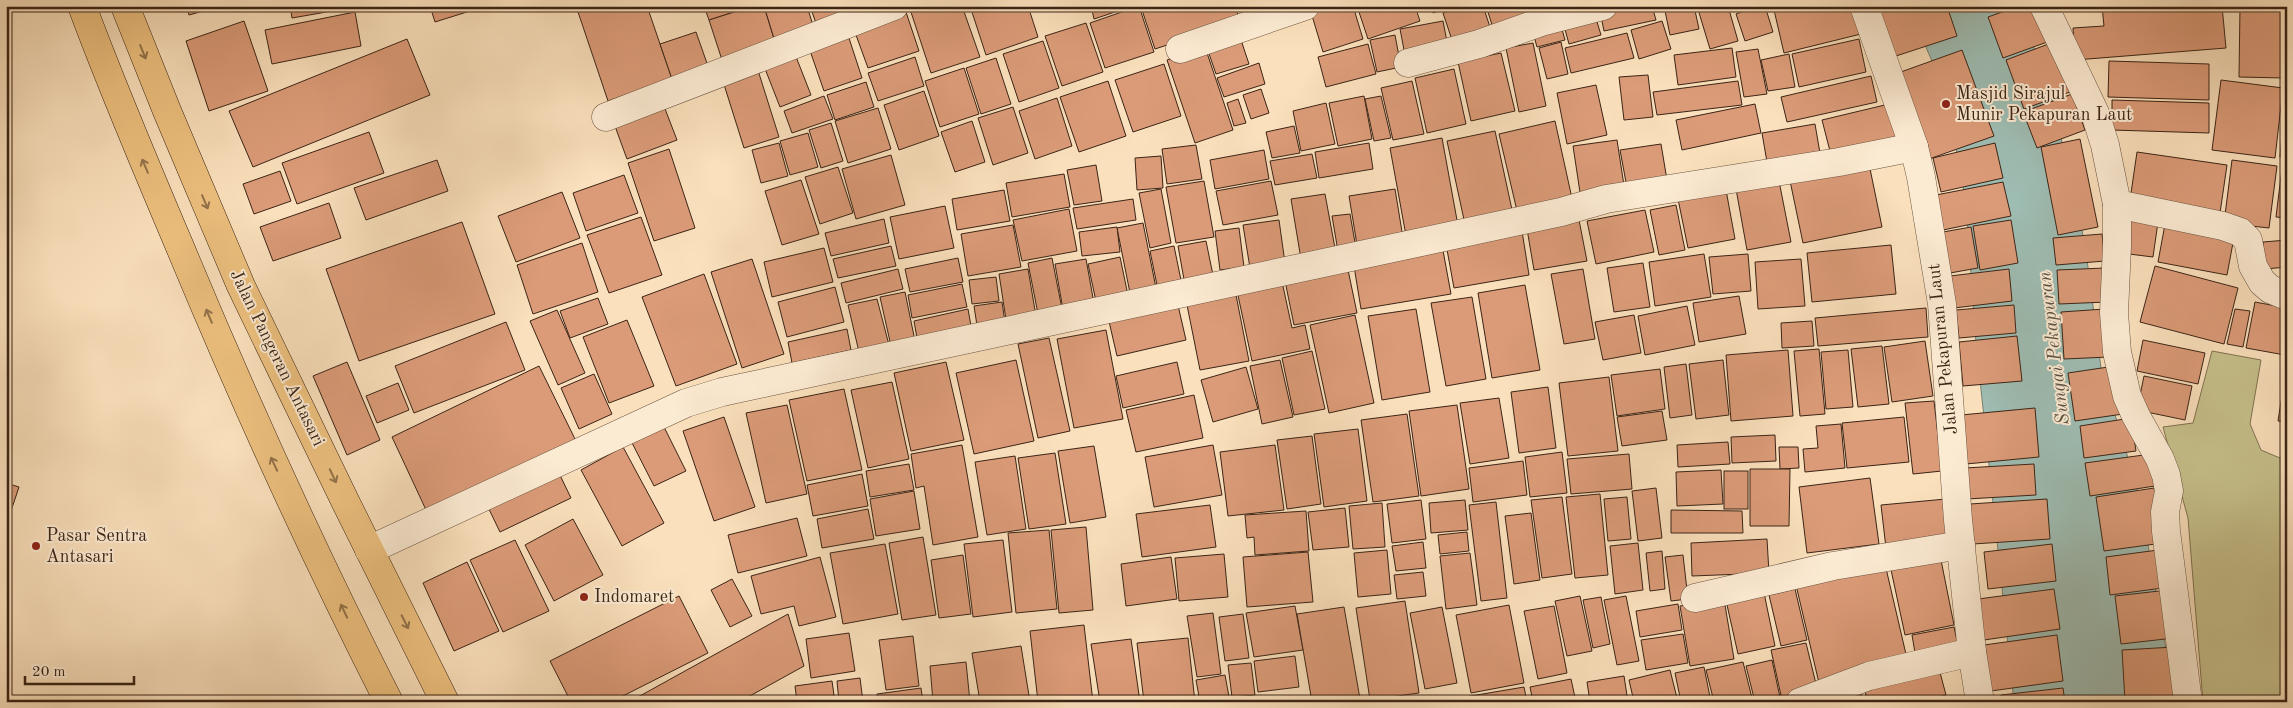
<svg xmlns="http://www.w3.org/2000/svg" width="2293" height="708" viewBox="0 0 2293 708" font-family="'Old Standard TT',serif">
<rect width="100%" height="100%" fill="#fae0bc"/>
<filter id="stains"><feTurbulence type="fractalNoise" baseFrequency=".004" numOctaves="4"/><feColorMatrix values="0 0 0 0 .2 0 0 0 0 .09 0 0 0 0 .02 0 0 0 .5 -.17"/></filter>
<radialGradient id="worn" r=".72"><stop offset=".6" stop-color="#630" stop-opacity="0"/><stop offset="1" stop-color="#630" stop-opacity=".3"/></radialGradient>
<polygon fill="#c6c08b" stroke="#807250" points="2212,351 2261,360 2250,424 2261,450 2287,461 2287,702 2203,702 2188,518 2163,427 2193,423"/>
<polygon fill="#9ebdb3" stroke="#768074" points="1908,6 2019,6 2052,98 2085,244 2101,368 2140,498 2175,702 2014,702 1975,332 1966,202 1945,91"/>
<g fill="#db9b78" stroke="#3b2416">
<polygon points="186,6 221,6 189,15"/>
<polygon points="290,6 355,6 355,7 292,18"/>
<polygon points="430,6 486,6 435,22"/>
<polygon points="576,6 647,6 672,79 608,101"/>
<polygon points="704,6 753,6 709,20"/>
<polygon points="753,6 764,6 776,45 722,60 709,20"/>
<polygon points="764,6 807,6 815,32 776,45"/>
<polygon points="810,6 873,6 819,32"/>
<polygon points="904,6 919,51 868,68 852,24"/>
<polygon points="909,6 962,6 980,57 931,73"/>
<polygon points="970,6 1028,6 1038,37 986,55"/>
<polygon points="1091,6 1116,6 1118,11 1094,19"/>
<polygon points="1139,6 1154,52 1105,68 1090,23"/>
<polygon points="1235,6 1240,21 1155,49 1141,7"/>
<polygon points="1240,6 1288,6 1244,19"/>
<polygon points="1319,6 1353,6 1363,39 1323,52 1310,9"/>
<polygon points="1357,6 1415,6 1420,21 1368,39"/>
<polygon points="1431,6 1453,6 1433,13"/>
<polygon points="1465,6 1483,6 1493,36 1455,49 1443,13"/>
<polygon points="1486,6 1529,6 1534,21 1495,34"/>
<polygon points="1620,6 1652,6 1656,20 1604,31 1600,11"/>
<polygon points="1664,6 1694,6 1699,29 1670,35"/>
<polygon points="1697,6 1728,6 1738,41 1710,49"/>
<polygon points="1734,6 1748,6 1735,10"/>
<polygon points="1758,6 1765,6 1773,32 1745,41 1736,14"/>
<polygon points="1792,6 1854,6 1861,34 1784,53 1774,10"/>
<polygon points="1895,6 1947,6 1957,36 1893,57 1878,12"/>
<polygon points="2019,6 2038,6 2050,41 2003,58 1988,17"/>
<polygon points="2055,6 2077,6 2055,10"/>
<polygon points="2102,6 2222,6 2226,48 2075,60 2073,28 2104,26"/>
<polygon points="2240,6 2285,6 2284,78 2239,77"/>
<polygon points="355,12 361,46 272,64 265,30"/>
<polygon points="1594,12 1601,35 1569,44 1563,22"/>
<polygon points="244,21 268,91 209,111 186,41"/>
<polygon points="1443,21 1448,47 1405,55 1400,29"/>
<polygon points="1662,21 1671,49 1639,59 1631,30"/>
<polygon points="1560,22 1565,40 1537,47 1532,29"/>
<polygon points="1086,23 1103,72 1062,86 1045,36"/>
<polygon points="846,29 862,78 824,91 807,42"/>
<polygon points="696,32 709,69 673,82 660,44"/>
<polygon points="1627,33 1634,58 1571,73 1565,48"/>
<polygon points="1395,35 1401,67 1377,72 1370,40"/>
<polygon points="1240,37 1249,64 1216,74 1207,48"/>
<polygon points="407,39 430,95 253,167 229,111"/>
<polygon points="1859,39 1866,72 1799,87 1792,54"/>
<polygon points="1043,41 1059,88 1019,102 1003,54"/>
<polygon points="1561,42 1568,74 1547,79 1539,48"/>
<polygon points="1533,43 1546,106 1519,112 1506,48"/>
<polygon points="2051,43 2070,92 2024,109 2006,60"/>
<polygon points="1368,44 1376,74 1326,87 1318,57"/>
<polygon points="1205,47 1233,130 1195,143 1167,60"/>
<polygon points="1732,48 1736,77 1678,85 1674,55"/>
<polygon points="793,49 811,95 780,107 762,61"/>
<polygon points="1758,49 1767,94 1744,97 1736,52"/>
<polygon points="1962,50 1994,136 1929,159 1898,73"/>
<polygon points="1501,53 1515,111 1471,121 1458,62"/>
<polygon points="1789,54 1795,87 1768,91 1761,60"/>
<polygon points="915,57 924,86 878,101 868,73"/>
<polygon points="996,58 1011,104 981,114 966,68"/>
<polygon points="2109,61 2209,64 2209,100 2108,97"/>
<polygon points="1259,63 1265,84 1224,97 1217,78"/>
<polygon points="756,64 779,137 744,148 721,75"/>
<polygon points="1164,64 1181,116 1133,132 1115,80"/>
<polygon points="964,68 979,114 940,127 925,81"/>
<polygon points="1454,69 1466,124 1427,133 1415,78"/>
<polygon points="1648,75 1653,117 1624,120 1619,77"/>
<polygon points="1871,76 1877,102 1787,122 1781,97"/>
<polygon points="2221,80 2283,88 2275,158 2212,150"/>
<polygon points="1108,81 1126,136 1079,152 1060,97"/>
<polygon points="1412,81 1424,134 1393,140 1381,88"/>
<polygon points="1738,81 1742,105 1657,115 1653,92"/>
<polygon points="866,82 874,107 835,120 827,95"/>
<polygon points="1596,85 1607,135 1567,144 1557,93"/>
<polygon points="1261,89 1269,113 1251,119 1243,95"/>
<polygon points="924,91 939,136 899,150 884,105"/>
<polygon points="2072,94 2085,130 2037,148 2023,112"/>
<polygon points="824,96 833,119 792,133 784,111"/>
<polygon points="1364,96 1372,139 1338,146 1329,103"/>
<polygon points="1381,96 1391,138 1374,141 1365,99"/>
<polygon points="2285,97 2287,97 2287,158 2280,157"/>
<polygon points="1057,98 1072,146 1035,159 1019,111"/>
<polygon points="1238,99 1246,123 1234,126 1227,103"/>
<polygon points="2112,100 2209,103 2209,133 2112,130"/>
<polygon points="662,101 677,140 627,159 612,118"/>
<polygon points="1326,103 1335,144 1301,151 1293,111"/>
<polygon points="1755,104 1761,133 1682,150 1676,120"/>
<polygon points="1889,104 1897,139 1831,155 1822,120"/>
<polygon points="1013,107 1028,153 993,165 978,118"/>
<polygon points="878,108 891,149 848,163 835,121"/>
<polygon points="972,121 985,162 955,172 941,132"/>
<polygon points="1555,121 1573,203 1518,215 1499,134"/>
<polygon points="831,123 843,161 821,168 809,130"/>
<polygon points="1815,124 1821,159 1768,168 1762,133"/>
<polygon points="1294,126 1300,153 1272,158 1266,132"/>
<polygon points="1495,131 1514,219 1466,229 1447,141"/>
<polygon points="369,132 384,173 297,204 282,163"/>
<polygon points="808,133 818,167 790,175 780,141"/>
<polygon points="1442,138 1459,231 1407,241 1390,148"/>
<polygon points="2080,139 2098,227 2058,235 2041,147"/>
<polygon points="1617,140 1625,192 1581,199 1573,146"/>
<polygon points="779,143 788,176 761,183 752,150"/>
<polygon points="1369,143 1373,169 1319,178 1315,152"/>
<polygon points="1995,143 2003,178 1941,192 1933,158"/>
<polygon points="1661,144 1668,186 1628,193 1620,150"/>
<polygon points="1196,145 1202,179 1167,184 1162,149"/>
<polygon points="669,149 695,228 654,241 628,163"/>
<polygon points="1264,150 1269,179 1215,189 1210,160"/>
<polygon points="2137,152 2227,165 2220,213 2130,200"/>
<polygon points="1312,154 1317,178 1275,185 1270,161"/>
<polygon points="891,155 905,205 856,219 842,169"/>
<polygon points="1161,156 1163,188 1137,190 1135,158"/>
<polygon points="1868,159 1882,227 1803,243 1789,176"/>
<polygon points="437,160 448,191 366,220 354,188"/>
<polygon points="2232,160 2277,166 2269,228 2224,223"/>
<polygon points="1096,165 1102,201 1074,205 1067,170"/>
<polygon points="838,167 853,213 820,224 805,177"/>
<polygon points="2282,168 2287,169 2287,218 2276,217"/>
<polygon points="280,171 291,201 254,214 243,184"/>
<polygon points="1064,174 1070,207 1012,217 1006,183"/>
<polygon points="624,175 638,213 586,231 573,193"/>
<polygon points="801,180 819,234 782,245 765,191"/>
<polygon points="1204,181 1214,237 1176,243 1166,187"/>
<polygon points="1271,181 1278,215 1223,225 1216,191"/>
<polygon points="1779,181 1791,242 1747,250 1736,189"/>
<polygon points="2003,182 2011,216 1943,230 1936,195"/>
<polygon points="1161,189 1171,243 1150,248 1139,193"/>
<polygon points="1395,189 1404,244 1358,251 1349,196"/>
<polygon points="1004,190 1010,221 957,230 952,199"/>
<polygon points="1726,190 1735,239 1688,248 1678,199"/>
<polygon points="562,192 580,238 516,262 498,216"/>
<polygon points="1325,194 1337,259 1302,265 1291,199"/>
<polygon points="1133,199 1136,220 1077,229 1073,208"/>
<polygon points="329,203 341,238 273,261 260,227"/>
<polygon points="1676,205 1685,250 1659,255 1650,210"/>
<polygon points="945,206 954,248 899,259 890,217"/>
<polygon points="1069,209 1077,251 1022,261 1013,220"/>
<polygon points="1645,210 1654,252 1596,264 1587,221"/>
<polygon points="2127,210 2159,215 2153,257 2121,253"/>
<polygon points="1350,214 1357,254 1339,257 1332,216"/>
<polygon points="641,217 662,275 609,293 587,235"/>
<polygon points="884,219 889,243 831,256 825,233"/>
<polygon points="2166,219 2235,232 2227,275 2158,262"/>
<polygon points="1279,220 1285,263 1250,268 1243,225"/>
<polygon points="1579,220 1587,261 1534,270 1527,229"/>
<polygon points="2011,220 2018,263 1980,270 1973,226"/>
<polygon points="462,222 495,314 359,361 326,269"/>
<polygon points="1143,223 1157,293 1131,298 1117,228"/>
<polygon points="1013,225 1021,267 968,276 961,234"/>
<polygon points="1117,227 1120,252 1082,256 1079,232"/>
<polygon points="1971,227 1978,268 1950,273 1943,232"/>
<polygon points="1239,228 1244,267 1220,270 1215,231"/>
<polygon points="1522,231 1529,275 1454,288 1446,244"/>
<polygon points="2102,234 2105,261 2056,265 2053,238"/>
<polygon points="2287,240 2287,267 2265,269 2263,242"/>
<polygon points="1206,241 1214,280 1185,285 1178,246"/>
<polygon points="582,243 598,292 533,314 517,265"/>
<polygon points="1442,245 1451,294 1361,309 1353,260"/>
<polygon points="1891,245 1896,294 1812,302 1807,253"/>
<polygon points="891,246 896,266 838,278 833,259"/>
<polygon points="1174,246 1182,285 1158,290 1150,251"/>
<polygon points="824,248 833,282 772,297 764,262"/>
<polygon points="1704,254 1711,297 1655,306 1649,262"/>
<polygon points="1748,254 1751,291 1713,294 1709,257"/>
<polygon points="1120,257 1129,300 1097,306 1088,264"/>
<polygon points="958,258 963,282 910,292 905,269"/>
<polygon points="1052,258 1063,314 1039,319 1028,263"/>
<polygon points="752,259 784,354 742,368 711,272"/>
<polygon points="1086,259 1095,309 1064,315 1055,264"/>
<polygon points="1801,259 1805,306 1758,309 1755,262"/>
<polygon points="1643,263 1650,307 1614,312 1607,268"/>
<polygon points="1347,265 1357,313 1294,325 1284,276"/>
<polygon points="2155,266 2238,288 2224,344 2140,322"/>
<polygon points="2105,268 2107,302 2059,304 2057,270"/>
<polygon points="898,269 903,289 846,303 841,283"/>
<polygon points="1028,269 1037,322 1007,326 999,274"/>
<polygon points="1583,269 1595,339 1564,344 1551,274"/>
<polygon points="2009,269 2012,301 1954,308 1950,276"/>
<polygon points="704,274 737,364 676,386 642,297"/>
<polygon points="996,277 999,301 972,304 969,280"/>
<polygon points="1281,277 1292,328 1305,325 1310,349 1252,361 1236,286"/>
<polygon points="962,284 967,307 912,318 908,295"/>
<polygon points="1525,285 1540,370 1492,378 1478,293"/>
<polygon points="835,287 844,322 787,337 778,302"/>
<polygon points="1235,290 1249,361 1200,370 1186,300"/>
<polygon points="905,292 915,341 891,346 880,297"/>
<polygon points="1739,296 1746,334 1699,342 1693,303"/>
<polygon points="1472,297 1486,379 1446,386 1431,303"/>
<polygon points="598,298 608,324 570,338 560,311"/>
<polygon points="877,299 889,345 859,352 848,305"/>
<polygon points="1177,301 1186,340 1117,356 1108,317"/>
<polygon points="1002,302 1006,329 978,332 974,306"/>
<polygon points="2255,302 2287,308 2287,343 2285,355 2246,348"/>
<polygon points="2014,305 2016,333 1959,338 1956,310"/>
<polygon points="1687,306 1695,345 1645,355 1638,316"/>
<polygon points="1926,308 1928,337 1818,346 1815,318"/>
<polygon points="968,309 971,326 917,338 914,321"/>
<polygon points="1416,309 1430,392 1382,400 1368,316"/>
<polygon points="2105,309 2109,357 2064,359 2061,312"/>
<polygon points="2235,309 2250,311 2243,347 2227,344"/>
<polygon points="557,310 585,373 558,385 530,321"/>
<polygon points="1355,315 1374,403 1329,413 1310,325"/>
<polygon points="1634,315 1641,353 1603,360 1595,322"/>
<polygon points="627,320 654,386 609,403 583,337"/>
<polygon points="1812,321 1814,346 1782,348 1781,323"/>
<polygon points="506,322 525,370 414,413 395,366"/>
<polygon points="847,329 851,350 792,363 788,342"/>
<polygon points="1106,330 1123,419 1074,428 1057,339"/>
<polygon points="2017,336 2022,381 1963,386 1959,342"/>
<polygon points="1049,338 1070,431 1038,438 1018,344"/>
<polygon points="2143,340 2205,353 2198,384 2137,371"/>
<polygon points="1925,341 1933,396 1892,402 1884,347"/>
<polygon points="1882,346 1889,404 1858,407 1851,349"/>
<polygon points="1819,349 1825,414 1800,416 1794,351"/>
<polygon points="1788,350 1793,416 1731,421 1726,355"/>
<polygon points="1848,350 1853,407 1826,409 1821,352"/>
<polygon points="1312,351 1325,409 1294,415 1282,358"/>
<polygon points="1016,360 1034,441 974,454 956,373"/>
<polygon points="1280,360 1293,417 1262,424 1250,366"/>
<polygon points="1723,360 1729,415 1696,419 1689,364"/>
<polygon points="347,362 380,440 347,455 313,376"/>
<polygon points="946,362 964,440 911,451 894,373"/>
<polygon points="1177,362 1184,394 1123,408 1116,376"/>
<polygon points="2287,363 2287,422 2278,421"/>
<polygon points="1686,364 1692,415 1670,418 1664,367"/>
<polygon points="539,366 576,441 427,512 392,437"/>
<polygon points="2115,366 2123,414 2075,421 2068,373"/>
<polygon points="1246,367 1258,409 1213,422 1201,380"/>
<polygon points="1660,369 1665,409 1617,416 1611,375"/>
<polygon points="594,374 612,414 579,429 561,388"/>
<polygon points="2144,376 2192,386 2185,420 2137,410"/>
<polygon points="1609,377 1618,451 1568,456 1559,383"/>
<polygon points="892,382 909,459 868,468 851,390"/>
<polygon points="398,383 409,410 377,423 366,396"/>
<polygon points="1548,387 1556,448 1519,453 1511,392"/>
<polygon points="844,389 862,470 807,481 789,400"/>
<polygon points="1194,395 1203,438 1136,452 1126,410"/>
<polygon points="1499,398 1509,458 1470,464 1460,403"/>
<polygon points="1934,401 1942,471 1913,474 1905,403"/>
<polygon points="787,405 807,494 766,503 746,413"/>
<polygon points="1457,405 1469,489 1421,496 1409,411"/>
<polygon points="2035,408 2039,457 1966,464 1961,415"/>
<polygon points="1662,411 1667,440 1622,446 1617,417"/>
<polygon points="1407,414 1419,496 1373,502 1361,420"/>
<polygon points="724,417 755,507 714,521 683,431"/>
<polygon points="1904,417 1909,462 1847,468 1842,423"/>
<polygon points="2131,418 2136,451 2084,458 2080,426"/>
<polygon points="660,419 686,471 654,486 628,435"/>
<polygon points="1841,424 1845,468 1805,472 1803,449 1818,448 1816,426"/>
<polygon points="1358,429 1367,501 1324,507 1314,434"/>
<polygon points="1775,435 1776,461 1732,463 1731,437"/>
<polygon points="1312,436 1321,504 1287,509 1277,440"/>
<polygon points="1728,442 1730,464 1678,467 1677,445"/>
<polygon points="962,445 978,537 933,545 924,486 916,488 911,454"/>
<polygon points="1213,445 1222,495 1154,507 1145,457"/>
<polygon points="1275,445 1284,510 1228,516 1220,452"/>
<polygon points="1094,446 1106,517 1070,523 1058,451"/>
<polygon points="623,447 664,523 622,546 581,470"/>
<polygon points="1779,447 1798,447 1799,468 1780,469"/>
<polygon points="1562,452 1567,493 1530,497 1525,457"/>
<polygon points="1055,453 1066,524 1029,529 1018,458"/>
<polygon points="1629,454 1632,489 1571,494 1567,459"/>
<polygon points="2151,454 2155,486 2090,496 2085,463"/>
<polygon points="1015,456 1026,529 987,535 975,462"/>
<polygon points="1523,461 1527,495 1473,502 1469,468"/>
<polygon points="909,464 914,490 870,497 866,471"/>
<polygon points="2034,464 2036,495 1967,499 1965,468"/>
<polygon points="557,469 571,498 500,532 486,503"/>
<polygon points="1750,469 1790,469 1789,526 1750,526"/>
<polygon points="1721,470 1723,504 1677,506 1676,472"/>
<rect x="1724" y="471" width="24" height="38"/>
<polygon points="862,474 868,506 813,516 807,485"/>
<polygon points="1870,478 1879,544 1807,553 1799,487"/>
<polygon points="6,483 19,487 6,526"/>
<polygon points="1656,488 1662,538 1638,541 1632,491"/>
<polygon points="2154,488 2163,543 2104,551 2096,497"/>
<polygon points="914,491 920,529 876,536 870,499"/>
<polygon points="1600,494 1608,575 1575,578 1566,497"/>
<polygon points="1562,497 1572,574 1542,578 1531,500"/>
<polygon points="1627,497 1631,539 1608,541 1604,499"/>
<polygon points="1946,499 1950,541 1886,548 1881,505"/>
<polygon points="2047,499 2050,539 1973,544 1970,504"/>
<polygon points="1421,500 1426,539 1392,543 1387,504"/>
<polygon points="1465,500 1468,530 1431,533 1429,503"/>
<polygon points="1496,502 1507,598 1481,601 1469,505"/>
<polygon points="1382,503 1385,547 1353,549 1349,506"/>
<polygon points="1210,505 1216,547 1142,557 1136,514"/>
<polygon points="1345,508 1349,547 1313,550 1308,512"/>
<polygon points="868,509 874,539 822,548 817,519"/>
<polygon points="1671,510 1742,511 1743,533 1671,533"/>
<polygon points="1306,511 1309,551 1255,555 1254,537 1247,538 1245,515"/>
<polygon points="1531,513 1540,580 1514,584 1505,516"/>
<polygon points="797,518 807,556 738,573 728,535"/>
<polygon points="573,519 603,575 554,601 525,545"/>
<polygon points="1086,527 1093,610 1059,613 1051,530"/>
<polygon points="1049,530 1057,609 1016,613 1008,533"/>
<polygon points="1467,532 1469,551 1440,554 1438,535"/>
<polygon points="923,537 936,615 902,620 889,543"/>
<polygon points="1767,539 1769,573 1692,576 1691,543"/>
<polygon points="515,540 549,611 503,632 470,560"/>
<polygon points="1003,540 1012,612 973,617 964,544"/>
<polygon points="1423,542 1426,568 1396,571 1392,546"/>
<polygon points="1638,543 1643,590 1615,594 1610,546"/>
<polygon points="885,544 898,614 843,624 830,553"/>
<polygon points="2052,544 2056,581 1988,589 1984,552"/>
<polygon points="1387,550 1391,594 1358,597 1354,553"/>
<polygon points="2158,550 2163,588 2110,595 2106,557"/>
<polygon points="1662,551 1665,589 1650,591 1646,553"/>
<polygon points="1308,552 1313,602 1247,607 1243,557"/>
<polygon points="1470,553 1477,605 1446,609 1440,556"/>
<polygon points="1224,554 1228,597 1179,601 1175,558"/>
<polygon points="963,555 971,614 939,618 931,560"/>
<polygon points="1683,555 1688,599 1671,601 1665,557"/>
<polygon points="1940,555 1954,625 1905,635 1890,565"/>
<polygon points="820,557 836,617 799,626 794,606 761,614 751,576"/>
<polygon points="1171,557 1177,599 1126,606 1121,564"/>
<polygon points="467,562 499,631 454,651 423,583"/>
<polygon points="1885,564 1908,663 1819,683 1796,585"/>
<polygon points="1423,572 1426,596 1397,599 1394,575"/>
<polygon points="732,579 752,616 730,627 711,590"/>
<polygon points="1763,588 1775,646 1738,654 1725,596"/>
<polygon points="1795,589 1807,640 1781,646 1769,595"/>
<polygon points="2054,589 2060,629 1984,640 1978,599"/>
<polygon points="2168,590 2174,638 2121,644 2115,596"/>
<polygon points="679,596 708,653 611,702 571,702 550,661"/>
<polygon points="1580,596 1592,651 1567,656 1555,601"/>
<polygon points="1626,596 1639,661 1617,665 1604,600"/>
<polygon points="1601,597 1610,644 1593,648 1583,600"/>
<polygon points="1724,599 1734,659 1690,666 1680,606"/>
<polygon points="1405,601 1419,693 1370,700 1356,608"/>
<polygon points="1678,604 1682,630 1640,637 1636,611"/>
<polygon points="1509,605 1524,683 1471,693 1456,615"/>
<polygon points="1295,606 1303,650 1254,657 1246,613"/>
<polygon points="1554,606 1567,673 1538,679 1524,611"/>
<polygon points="1344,607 1360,699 1341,702 1312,702 1297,614"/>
<polygon points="1442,607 1457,683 1425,689 1410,613"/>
<polygon points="1213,613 1221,674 1197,677 1187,616"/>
<polygon points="788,614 804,666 739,702 629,702"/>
<polygon points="1243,614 1249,658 1225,661 1219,617"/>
<polygon points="1084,625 1093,702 1038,702 1030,631"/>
<polygon points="1954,627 1959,650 1916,659 1912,635"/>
<polygon points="849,633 855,671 811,678 806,639"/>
<polygon points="1683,634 1688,663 1646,670 1641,640"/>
<polygon points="2057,635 2063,681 1991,691 1984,645"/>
<polygon points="913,636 919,686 886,690 879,640"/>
<polygon points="1188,638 1195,702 1144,702 1137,643"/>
<polygon points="1131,639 1140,702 1100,702 1091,644"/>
<polygon points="1806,643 1818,692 1782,700 1771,650"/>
<polygon points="1021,646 1030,702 980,702 972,653"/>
<polygon points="2174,647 2177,698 2125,701 2122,650"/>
<polygon points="1295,656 1299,687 1258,692 1254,661"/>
<polygon points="1772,660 1781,702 1755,702 1746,666"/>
<polygon points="1937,661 1946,695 1920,702 1868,702 1862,681"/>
<polygon points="966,662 970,702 933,702 930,666"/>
<polygon points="1743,662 1753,702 1714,702 1706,670"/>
<polygon points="1251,663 1255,695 1232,697 1228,665"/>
<polygon points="1704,667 1711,702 1681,702 1675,673"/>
<polygon points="1670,670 1678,702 1634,702 1629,680"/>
<polygon points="1225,675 1230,702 1200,702 1196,680"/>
<polygon points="1624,676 1628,702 1590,702 1587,682"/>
<polygon points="860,678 863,702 839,702 837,681"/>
<polygon points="1571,679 1576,702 1533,702 1530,687"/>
<polygon points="832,681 835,702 797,702 795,686"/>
<polygon points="1524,687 1527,702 1466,702 1465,697"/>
<polygon points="921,688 923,702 878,702 877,694"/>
<polygon points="2063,688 2065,702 2001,702 2001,695"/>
<polygon points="1860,690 1863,702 1817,702"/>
<polygon points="1301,698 1302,702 1274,702"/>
</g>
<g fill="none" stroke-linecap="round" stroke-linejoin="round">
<g stroke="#6b5340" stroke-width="29">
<g id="minor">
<polyline points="1864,6 1914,147 1921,177 1942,304 1958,520 1972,652 1980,702"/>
<polyline points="2044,6 2095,113 2105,145 2117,204 2117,246 2114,313 2117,352 2127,396 2136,416 2160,459 2166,475 2169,491 2165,512 2166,531 2188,702"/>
<polyline points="1180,49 1305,6"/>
<polyline points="1408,63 1479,44 1541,22 1603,6"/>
<polyline points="606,117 894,6"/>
<polyline points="2117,204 2223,226 2240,232 2248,240 2253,266 2262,282 2270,289 2287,296"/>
<polyline points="369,550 686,403 722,392 1561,212 1606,199 1839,162 1914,147"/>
<polyline points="1695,598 1833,566 1961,545"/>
<polyline points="1800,702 1869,676 1972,652"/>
</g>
</g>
<g stroke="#3b2416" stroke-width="29">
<g id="highway">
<path d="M 82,6 C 112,87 146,167 180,247 C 244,401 313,553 389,702"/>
<polyline points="125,6 167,111 241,286 347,505 445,702"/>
</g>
</g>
<use href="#minor" stroke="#fcebd3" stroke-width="28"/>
<use href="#highway" stroke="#edc07e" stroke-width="28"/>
</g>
<defs><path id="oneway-shaft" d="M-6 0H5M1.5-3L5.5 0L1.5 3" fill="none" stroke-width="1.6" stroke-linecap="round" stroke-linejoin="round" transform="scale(1.25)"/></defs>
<g stroke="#94724a">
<use href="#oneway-shaft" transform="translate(143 52) rotate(68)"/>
<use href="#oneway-shaft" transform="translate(145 166) rotate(-113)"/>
<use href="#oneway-shaft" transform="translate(205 202) rotate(67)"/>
<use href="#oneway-shaft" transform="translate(209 316) rotate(-113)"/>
<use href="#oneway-shaft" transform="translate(274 464) rotate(-115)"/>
<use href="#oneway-shaft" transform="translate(333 476) rotate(65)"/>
<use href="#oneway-shaft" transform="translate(344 611) rotate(-115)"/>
<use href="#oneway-shaft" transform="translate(405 622) rotate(63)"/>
</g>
<g fill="#8f2418" stroke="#fcebd3" stroke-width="2">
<circle cx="1946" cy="104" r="5"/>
<circle cx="36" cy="546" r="5"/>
<circle cx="584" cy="597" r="5"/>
</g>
<g text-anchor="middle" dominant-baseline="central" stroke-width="4" stroke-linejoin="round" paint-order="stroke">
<g font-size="18" fill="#3b2416" stroke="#fcebd3" text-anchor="start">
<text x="1956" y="94">Masjid Sirajul<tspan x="1956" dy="21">Munir Pekapuran Laut</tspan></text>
<text x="46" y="536">Pasar Sentra<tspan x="46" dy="21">Antasari</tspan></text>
<text x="594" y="597">Indomaret</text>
</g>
<g font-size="18" fill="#3b2416" stroke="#fcebd3">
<text transform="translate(1943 349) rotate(-96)">Jalan Pekapuran Laut</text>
<text transform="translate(277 358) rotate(64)">Jalan Pangeran Antasari</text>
</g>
<g font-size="19" font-style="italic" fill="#595245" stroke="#fcebd3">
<text transform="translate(2055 348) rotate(-97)">Sungai Pekapuran</text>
</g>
</g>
<rect width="2293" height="708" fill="none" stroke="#fae0bc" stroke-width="25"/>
<rect x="8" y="8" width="2278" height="693" fill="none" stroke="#3b2416" stroke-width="2.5"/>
<rect x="12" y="12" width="2268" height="683" fill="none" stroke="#3b2416"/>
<path d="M25 676v8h109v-8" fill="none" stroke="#3b2416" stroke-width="2.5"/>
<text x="32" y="676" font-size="15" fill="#3b2416" stroke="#fcebd3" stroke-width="4" paint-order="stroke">20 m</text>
<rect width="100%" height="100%" filter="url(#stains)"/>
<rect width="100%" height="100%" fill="url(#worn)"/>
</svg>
